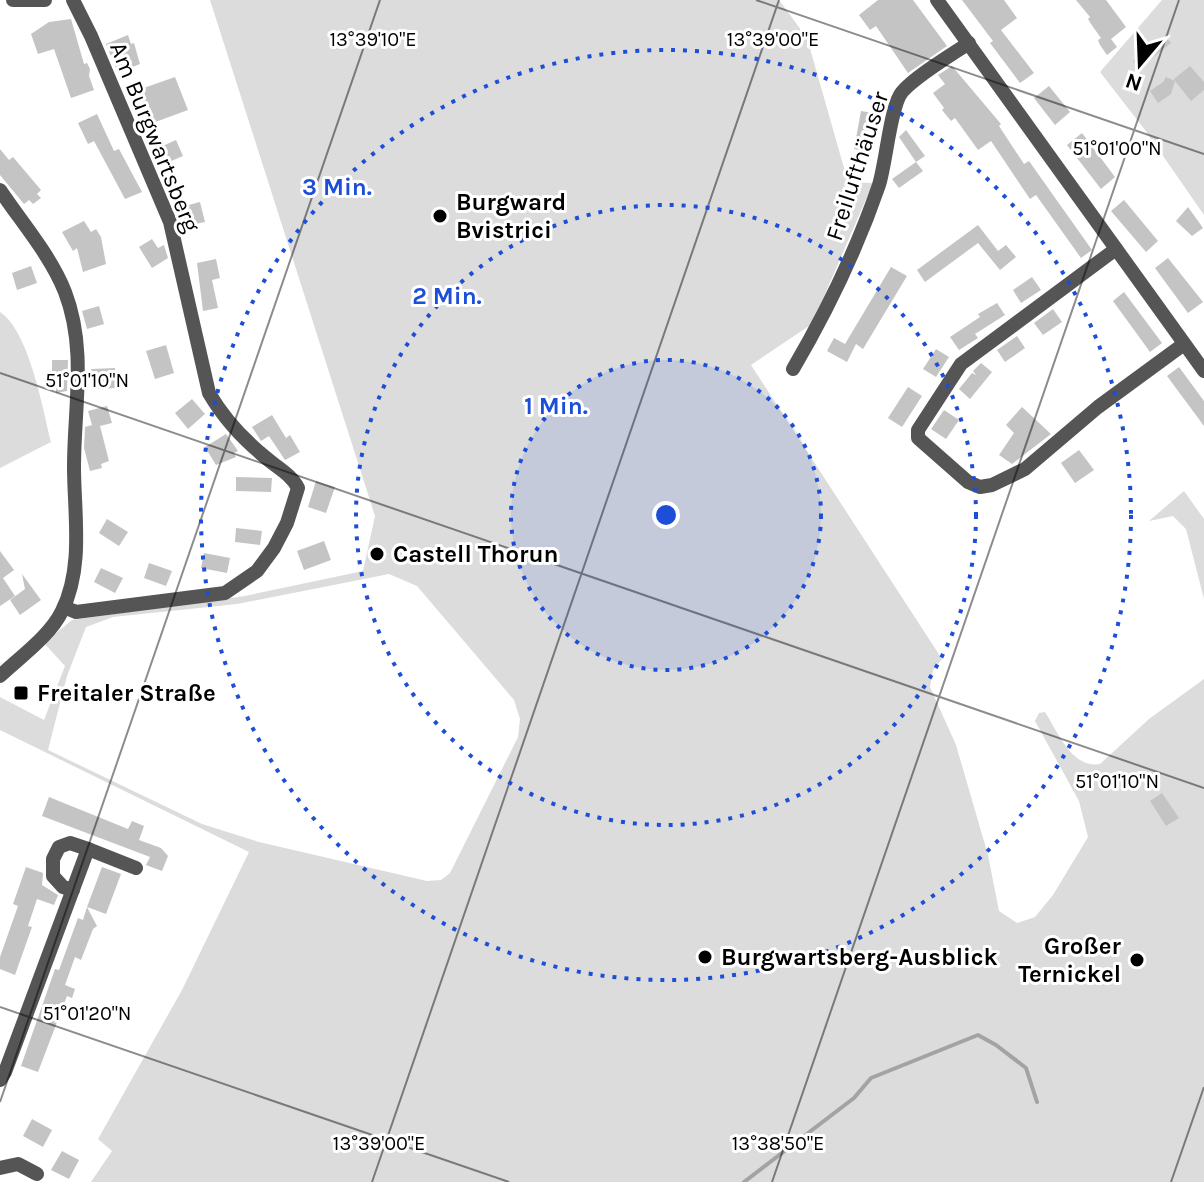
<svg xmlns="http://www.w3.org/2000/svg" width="1204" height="1182" viewBox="0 0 1204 1182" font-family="Karla,sans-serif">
<rect width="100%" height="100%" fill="#fff"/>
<g fill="#dcdcdc" fill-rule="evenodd">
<path d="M 210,0 L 779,0 L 807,38 L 848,182 L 873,183 L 812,324 L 751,365 L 942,659 L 933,670 L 930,687 L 956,745 L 988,855 L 999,911 L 1017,923 L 1035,917 L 1053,895 L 1088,837 L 1079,801 L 1035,721 L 1039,713 L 1045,712 C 1058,732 1072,769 1100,764 L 1149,719 L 1204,679 L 1204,1182 L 91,1182 L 112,1151 L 98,1139 L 182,990 L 249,852 L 0,730 L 0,697 L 44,720 L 65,666 L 44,643 L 72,620 L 245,596 L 363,571 L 375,516 ZM 389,574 L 417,586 L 514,700 L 520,719 L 518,737 L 450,873 L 441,880 L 427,881 L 259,842 L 202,824 L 48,750 L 67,676 L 86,627 L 113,617 L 237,604 Z"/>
<polygon points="1162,0 1204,0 1204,215 1145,130 1100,72"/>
<path d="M 0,312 C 29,331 43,409 51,442 L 0,468 Z"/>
<polygon points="1184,491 1204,519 1204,599 1186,529 1173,516 1149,521"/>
</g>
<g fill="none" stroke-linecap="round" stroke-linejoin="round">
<polyline stroke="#a3a3a3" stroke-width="4" points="744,1182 854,1098 871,1078 978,1035 996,1045 1026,1068 1037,1102"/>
</g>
<g fill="#c4c4c4">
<polygon points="878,0 913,0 947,46 908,73 876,26 870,30 859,15"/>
<polygon points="962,0 1004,0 1017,18 1001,30 1034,73 1020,83 990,43 993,41"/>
<polygon points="1076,0 1106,0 1126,27 1111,39 1117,47 1107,55 1100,45 1098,40 1101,38 1091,24 1088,19 1090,17"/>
<polygon points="71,19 84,64 87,63 90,69 89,76 94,90 71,98 54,49 38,54 31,34 49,22"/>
<polygon points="128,35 131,44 134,43 140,64 118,73 106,44"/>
<polygon points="1165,36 1171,43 1139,68 1133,61"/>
<polygon points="952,66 1001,124 999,126 1024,164 1029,161 1092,250 1081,258 1036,195 1030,199 991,141 978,150 955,118 951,121 942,110 944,108 933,93 945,84 938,75"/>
<polygon points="1190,66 1204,82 1204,90 1191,101 1175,81 1171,94 1158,103 1150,91 1163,82 1166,77 1175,81 1174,79"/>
<polygon points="175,77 188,110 150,124 138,90"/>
<polygon points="1049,86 1070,112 1055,125 1034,98"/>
<polygon points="861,111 879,114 875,134 868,133 865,151 854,149"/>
<polygon points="97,114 114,151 119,149 142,192 125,199 94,141 88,144 78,123"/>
<polygon points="906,130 925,156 916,162 899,137"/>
<polygon points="1082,133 1115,177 1101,189 1067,145"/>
<polygon points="176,140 183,156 164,164 158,148"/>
<polygon points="0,149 9,160 13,157 41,190 37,194 41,198 33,204 29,200 24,204 0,175"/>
<polygon points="916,162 923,171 899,188 892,179"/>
<polygon points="1124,200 1158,241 1146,252 1111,211"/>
<polygon points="200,202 205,222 186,226 181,207"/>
<polygon points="1188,207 1203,228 1192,236 1176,221"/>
<polygon points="84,221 91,232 96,229 101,237 106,264 83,272 77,248 73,251 62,232"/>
<polygon points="978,225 998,251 1006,245 1016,257 1000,270 978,243 925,282 917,270"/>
<polygon points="152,239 158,248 164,245 168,258 152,268 139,247"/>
<polygon points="1168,258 1203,302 1188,313 1155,268"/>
<polygon points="216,259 220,278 212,280 218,308 203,311 197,263"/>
<polygon points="31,266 37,283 17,290 12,273"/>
<polygon points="891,267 907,276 863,349 856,344 847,362 827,351 834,338 845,344"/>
<polygon points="1032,277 1041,290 1021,303 1013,290"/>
<polygon points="1124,292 1162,343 1150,352 1113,301"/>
<polygon points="997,303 1005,315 975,334 978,338 959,350 950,337 980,317 978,314"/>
<polygon points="99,306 104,324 87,329 82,311"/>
<polygon points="1053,309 1062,322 1043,335 1034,323"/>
<polygon points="1017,336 1025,348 1005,362 997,350"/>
<polygon points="166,345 174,373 155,379 146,351"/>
<polygon points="936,349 949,357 936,377 923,369"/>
<polygon points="52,360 68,360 67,391 56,393 56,383 52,383"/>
<polygon points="981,363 992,372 970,399 959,389 972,373 976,375 973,371"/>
<polygon points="1179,367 1204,401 1204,426 1167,376"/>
<polygon points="115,368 116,388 92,389 91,369"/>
<polygon points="908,387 922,396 902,427 888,418"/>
<polygon points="192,399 205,414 188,429 175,413"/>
<polygon points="107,406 112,423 100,426 109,461 101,464 102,468 90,471 84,448 85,427 92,425 88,411"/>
<polygon points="1022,407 1051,434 1012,464 999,455 1014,433 1006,425"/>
<polygon points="944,410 959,420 946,439 931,429"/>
<polygon points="272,415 286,438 290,435 300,452 285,460 269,436 261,441 252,427"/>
<polygon points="226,434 238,451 234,453 236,457 216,465 205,447"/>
<polygon points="1079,450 1094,470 1075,483 1061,463"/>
<polygon points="236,477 272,478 271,492 236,491"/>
<polygon points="316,481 335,487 326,513 308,507"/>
<polygon points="107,519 128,532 119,546 99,533"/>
<polygon points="236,528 262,531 260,545 235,542"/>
<polygon points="324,541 331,560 304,570 297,551"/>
<polygon points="0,551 14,570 3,578 15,596 0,606"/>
<polygon points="204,553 230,558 227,573 201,568"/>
<polygon points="149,563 172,571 166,586 144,578"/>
<polygon points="101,568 123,578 115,593 94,582"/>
<polygon points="22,574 41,600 20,615 10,600 25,589"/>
<polygon points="1162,793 1179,818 1166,826 1150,801"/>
<polygon points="49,797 128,829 132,821 144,826 139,840 161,848 168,856 162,871 146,865 150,857 42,816"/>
<polygon points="26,867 43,873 42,885 58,895 54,905 37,899 28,926 32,927 15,975 0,969 0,957 18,906 13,904"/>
<polygon points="102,867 121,874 106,914 87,907"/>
<polygon points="87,907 97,926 93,929 81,960 75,957 65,985 75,989 72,998 67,996 38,1072 21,1066 55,969 59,970 78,918 83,920"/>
<polygon points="32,1119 52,1130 43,1147 23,1136"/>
<polygon points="62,1151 79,1160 69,1179 51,1170"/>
</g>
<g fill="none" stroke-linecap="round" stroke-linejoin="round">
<g stroke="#555" stroke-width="14">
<polyline points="13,0 45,0"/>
<polyline points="937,0 1204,371"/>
<path d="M 0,190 C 22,223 51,256 65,292 C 87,349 74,408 74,467 C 74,513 84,567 62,611 C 50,636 20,657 0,676"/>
<polyline points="1116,249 961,364 918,430 918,438 968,482 980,487 992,485 1025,469 1098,407 1184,344"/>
<path d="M 793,369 C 827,311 857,249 879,185 C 886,162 890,112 900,95 C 909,80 953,54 969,43"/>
<path d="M 64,607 L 76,612 L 225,593 L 257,571 L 274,548 L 287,523 L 298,488 C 291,474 276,467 265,457 C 243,439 223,417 209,393 L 170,222 L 91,36 L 73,0"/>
<polyline points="73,890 63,887 53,876 53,859 59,847 70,843 88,849"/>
<polyline points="0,1080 5,1072 88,849 136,868"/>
<polyline points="0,1168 18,1164 37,1174"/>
</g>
</g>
<path fill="none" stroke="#000" stroke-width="2" stroke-opacity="0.45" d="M 756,0 L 1204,154M 0,373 L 1204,788M 0,1007 L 509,1182M 0,1102 L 380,0M 372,1182 L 779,0M 772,1182 L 1179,0M 1171,1182 L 1204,1087"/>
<circle cx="666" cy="515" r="155" fill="#1d4ed8" fill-opacity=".12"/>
<g fill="none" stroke="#1d4ed8" stroke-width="4" stroke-dasharray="4 8">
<circle cx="666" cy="515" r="155"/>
<circle cx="666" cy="515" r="310"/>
<circle cx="666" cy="515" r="465"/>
</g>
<g fill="#000" stroke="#fff" stroke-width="3">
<circle cx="440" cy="216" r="8"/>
<circle cx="377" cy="554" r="8"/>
<rect x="13" y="685" width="16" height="16" rx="4"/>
<circle cx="705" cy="957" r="8"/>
<circle cx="1137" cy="960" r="8"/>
</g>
<g text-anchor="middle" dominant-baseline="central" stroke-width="6" stroke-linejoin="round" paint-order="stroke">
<g font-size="24" fill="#000" stroke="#fff">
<text transform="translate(155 137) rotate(68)">Am Burgwartsberg</text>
<text transform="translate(857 166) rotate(-72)">Freilufthäuser</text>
</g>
<g font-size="24" font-weight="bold" fill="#000" stroke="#fff" text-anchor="start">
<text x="456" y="202">Burgward<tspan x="456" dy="28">Bvistrici</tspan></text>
<text x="393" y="554">Castell Thorun</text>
<text x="37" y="693">Freitaler Straße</text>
<text x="1121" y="946" text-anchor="end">Großer<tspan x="1121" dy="28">Ternickel</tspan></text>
<text x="721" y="957">Burgwartsberg-Ausblick</text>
</g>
</g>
<g font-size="20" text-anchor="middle" fill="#000" stroke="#fff" stroke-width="6" stroke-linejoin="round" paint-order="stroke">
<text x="373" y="46">13°39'10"E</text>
<text x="773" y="46">13°39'00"E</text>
<text x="1117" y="155">51°01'00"N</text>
<text x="87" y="387">51°01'10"N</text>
<text x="1117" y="788">51°01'10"N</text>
<text x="87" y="1020">51°01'20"N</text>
<text x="379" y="1150">13°39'00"E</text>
<text x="778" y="1150">13°38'50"E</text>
</g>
<circle cx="666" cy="515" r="12" fill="#1d4ed8" stroke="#fff" stroke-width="4"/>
<g font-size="24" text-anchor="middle" font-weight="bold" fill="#1d4ed8" stroke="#fff" stroke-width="6" stroke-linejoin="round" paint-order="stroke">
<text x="337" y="195">3 Min.</text>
<text x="447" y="304">2 Min.</text>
<text x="556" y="414">1 Min.</text>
</g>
<g transform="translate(1140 64) rotate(199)" stroke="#ffffff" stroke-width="6" paint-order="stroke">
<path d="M0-6L14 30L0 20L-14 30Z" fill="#000000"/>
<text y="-12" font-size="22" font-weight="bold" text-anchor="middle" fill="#000000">N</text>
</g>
</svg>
